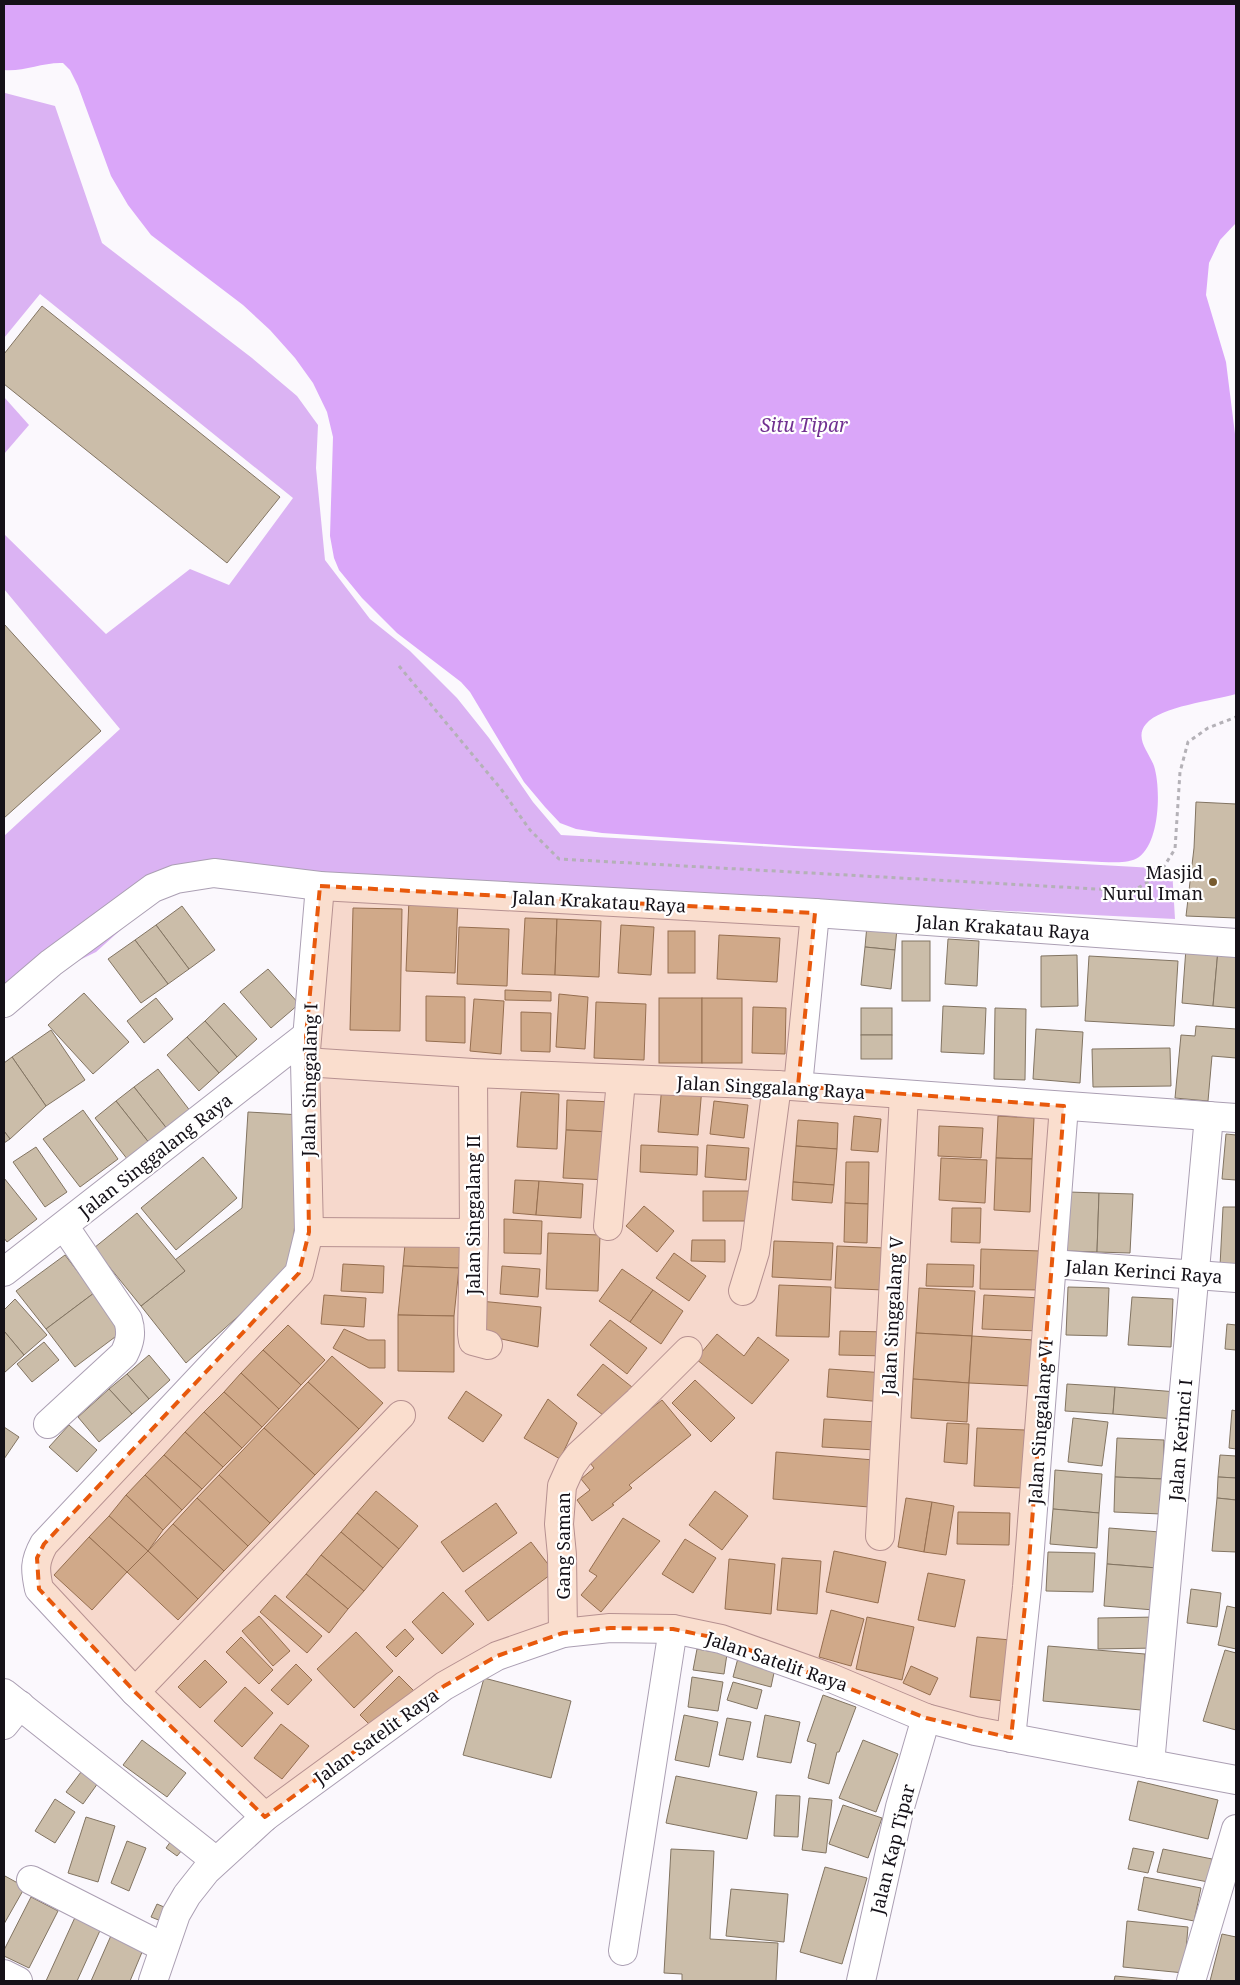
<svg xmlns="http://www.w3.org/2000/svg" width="1240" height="1985" viewBox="0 0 1240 1985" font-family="'Noto Serif',serif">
<rect width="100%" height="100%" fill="#fbf8fd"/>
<g fill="#dbb3f3">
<polygon points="4,90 5,93 55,106 102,243 252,358 297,396 318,425 316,468 325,560 370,619 410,651 457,698 489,738 533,802 561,835 1172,869 1175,919 365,880 219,862 154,900 96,952 39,980 4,1000 4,836 120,729 4,589 4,534 106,634 190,569 229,585 293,498 40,294 4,338"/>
<polygon points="4,397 29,425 4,454"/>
</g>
<path fill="#daa6f9" d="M 4,4 L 1236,4 L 1236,223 L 1220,240 L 1209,263 L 1206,295 L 1226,362 L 1236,442 L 1236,694 C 1213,701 1161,706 1146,724 C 1134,738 1149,752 1154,766 C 1161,788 1160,842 1139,857 C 1129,864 1114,862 1102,862 L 795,846 L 602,833 L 576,829 L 560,823 L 545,807 L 524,782 L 470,692 L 461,682 L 397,633 L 362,598 L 339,570 L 334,558 L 330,536 L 333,437 L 327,412 L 313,383 L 295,358 L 270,330 L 243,305 L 151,235 L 128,205 L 111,176 L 78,86 L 70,70 L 63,63 C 43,62 23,72 4,70 Z"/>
<g fill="#cbbda9" stroke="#827462">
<polygon points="42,306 280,497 227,563 4,384 4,354"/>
<polygon points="4,624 101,731 4,818"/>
<polygon points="1196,802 1236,804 1236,918 1186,916 1194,848"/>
<polygon points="409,899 458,901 455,973 406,971"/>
<polygon points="182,906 215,950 189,969 156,925"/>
<polygon points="353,908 402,909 400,1031 350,1030"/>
<polygon points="525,918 557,919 555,975 522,974"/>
<polygon points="557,919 601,921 599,977 555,975"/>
<polygon points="156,925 189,969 168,984 135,940"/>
<polygon points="621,925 654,927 651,975 618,973"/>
<polygon points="867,925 897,928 895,950 865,947"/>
<polygon points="459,927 509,929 507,986 457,984"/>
<rect x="668" y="931" width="27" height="42"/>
<polygon points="719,935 780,938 777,982 717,979"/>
<polygon points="948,939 979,941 977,986 945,984"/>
<polygon points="135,940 168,984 141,1003 108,959"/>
<rect x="902" y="941" width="28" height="60"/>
<polygon points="865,947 895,950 891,989 861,985"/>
<polygon points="1186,948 1218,950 1213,1006 1182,1003"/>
<polygon points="1218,950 1236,951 1236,1008 1213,1006"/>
<polygon points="1077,955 1078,1006 1041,1007 1041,956"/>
<polygon points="1089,956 1178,961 1174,1026 1085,1021"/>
<polygon points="268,969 299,1004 271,1028 240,992"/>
<polygon points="505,990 551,992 551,1001 505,1000"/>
<polygon points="84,993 129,1042 93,1074 48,1025"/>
<polygon points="559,994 588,997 585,1049 556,1047"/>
<polygon points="426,996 465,997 465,1043 426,1041"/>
<polygon points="156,998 173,1019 144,1043 127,1021"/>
<rect x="659" y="998" width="43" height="65"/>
<rect x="702" y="998" width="40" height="65"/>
<polygon points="474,999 504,1001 501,1054 470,1051"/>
<polygon points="596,1002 646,1004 644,1060 594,1058"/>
<polygon points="224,1003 257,1039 237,1057 205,1021"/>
<polygon points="943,1006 986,1008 984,1054 941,1052"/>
<polygon points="753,1007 786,1008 785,1054 752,1053"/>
<rect x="861" y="1008" width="31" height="27"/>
<polygon points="995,1008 1026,1009 1025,1080 994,1079"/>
<polygon points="521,1012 551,1013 550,1052 521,1051"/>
<polygon points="205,1021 237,1057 219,1073 187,1037"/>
<polygon points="1196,1026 1236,1029 1236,1058 1212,1056 1208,1101 1175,1098 1181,1035 1195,1036"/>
<polygon points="1036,1029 1083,1032 1080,1083 1033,1079"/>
<polygon points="51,1030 85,1080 46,1106 12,1057"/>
<rect x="861" y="1035" width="31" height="24"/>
<polygon points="187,1037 219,1073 199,1091 167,1055"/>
<polygon points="1170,1048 1171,1086 1093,1087 1092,1049"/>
<polygon points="12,1057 46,1106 10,1139 4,1131 4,1063"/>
<polygon points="158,1069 191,1112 168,1130 134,1087"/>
<polygon points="662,1084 702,1087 698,1135 658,1132"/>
<polygon points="134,1087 168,1130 150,1144 116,1101"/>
<polygon points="521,1092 559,1094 557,1149 517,1147"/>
<polygon points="567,1100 613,1102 611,1132 566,1130"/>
<polygon points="116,1101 150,1144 128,1160 95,1118"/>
<polygon points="714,1101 748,1105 744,1138 710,1134"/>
<polygon points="83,1110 118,1159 80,1187 43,1139"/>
<polygon points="248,1112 302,1115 293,1250 301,1260 186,1363 141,1306 185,1271 175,1260 242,1208"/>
<polygon points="854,1116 881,1119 878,1152 851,1150"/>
<polygon points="998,1116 1034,1118 1032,1159 996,1158"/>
<polygon points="798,1120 838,1123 837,1149 796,1146"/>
<polygon points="939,1126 983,1128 981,1158 938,1156"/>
<polygon points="566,1130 611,1132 609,1180 563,1178"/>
<polygon points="4,1131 10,1139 4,1143"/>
<polygon points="1226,1134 1236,1135 1236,1180 1222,1179"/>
<polygon points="641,1145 698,1147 697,1175 640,1172"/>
<polygon points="707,1145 749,1148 746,1180 705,1177"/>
<polygon points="796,1146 837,1149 834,1185 793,1182"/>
<polygon points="36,1147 67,1192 45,1207 13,1162"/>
<polygon points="203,1157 237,1198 176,1250 141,1208"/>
<polygon points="941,1158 987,1160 985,1203 939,1200"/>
<polygon points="996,1158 1032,1159 1030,1212 994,1210"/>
<polygon points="846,1162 869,1162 868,1204 845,1203"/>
<polygon points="4,1178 37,1219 7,1242 4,1238"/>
<polygon points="515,1180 539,1181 536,1215 513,1213"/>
<polygon points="539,1181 583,1184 581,1218 536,1215"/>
<polygon points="793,1182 834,1185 832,1203 792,1200"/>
<rect x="703" y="1191" width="49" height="30"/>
<polygon points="1069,1192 1099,1193 1097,1252 1067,1251"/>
<polygon points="1099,1193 1133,1194 1130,1253 1097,1252"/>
<polygon points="845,1203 868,1204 867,1243 844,1242"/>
<polygon points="644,1206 674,1231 657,1252 626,1226"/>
<polygon points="1223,1207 1236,1207 1236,1267 1220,1266"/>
<polygon points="952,1208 981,1208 980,1243 951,1242"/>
<polygon points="137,1213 185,1271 141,1306 94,1248"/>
<polygon points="504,1219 542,1221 541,1254 504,1253"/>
<polygon points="548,1233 600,1235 598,1291 546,1289"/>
<polygon points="692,1240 725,1240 725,1262 691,1261"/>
<polygon points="774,1241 833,1243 831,1280 772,1277"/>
<polygon points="405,1244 461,1245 459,1268 403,1266"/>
<polygon points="837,1246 885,1248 884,1290 835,1288"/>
<polygon points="981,1249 1041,1251 1040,1290 980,1289"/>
<polygon points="674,1253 706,1276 689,1301 656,1278"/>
<polygon points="65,1255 94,1293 46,1329 16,1291"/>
<polygon points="343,1264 384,1266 383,1293 341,1291"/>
<polygon points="927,1264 974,1265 973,1287 926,1286"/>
<polygon points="403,1266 459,1268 454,1316 398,1315"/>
<polygon points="502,1266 540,1269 538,1297 500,1294"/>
<polygon points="622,1269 653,1290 630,1322 599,1301"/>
<polygon points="779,1285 831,1287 829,1337 776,1336"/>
<polygon points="1068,1287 1109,1288 1107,1336 1066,1335"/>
<polygon points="919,1288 975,1291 972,1336 916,1333"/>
<polygon points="653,1290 683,1311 661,1344 630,1322"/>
<polygon points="94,1293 123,1331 75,1367 46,1329"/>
<polygon points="324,1295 366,1298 364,1327 321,1324"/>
<polygon points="984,1295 1041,1298 1040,1331 982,1329"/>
<polygon points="1132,1297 1173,1299 1171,1347 1128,1345"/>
<polygon points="15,1299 47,1335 24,1355 4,1331 4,1310"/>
<polygon points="480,1301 541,1307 538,1347 479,1334"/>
<polygon points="398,1315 454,1316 454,1372 398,1371"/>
<polygon points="610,1320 647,1348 627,1374 590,1345"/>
<polygon points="1227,1324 1236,1325 1236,1350 1225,1349"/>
<polygon points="288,1325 325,1360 301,1385 263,1350"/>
<polygon points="344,1329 368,1340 385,1340 385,1368 369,1368 333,1348"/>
<polygon points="4,1331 24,1355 4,1373"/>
<polygon points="840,1331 889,1332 888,1356 839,1355"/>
<polygon points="916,1333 972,1336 969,1383 913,1379"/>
<polygon points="717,1334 744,1356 758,1337 789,1360 752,1404 696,1359"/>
<polygon points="972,1336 1034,1340 1031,1386 969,1383"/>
<polygon points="44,1342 59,1360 32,1382 17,1364"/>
<polygon points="263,1350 301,1385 279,1409 241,1373"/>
<polygon points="149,1355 170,1380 149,1399 127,1374"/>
<polygon points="332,1356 383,1403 359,1429 308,1382"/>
<polygon points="603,1364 637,1391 612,1422 577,1395"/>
<polygon points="829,1369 885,1373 883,1402 827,1397"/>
<polygon points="241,1373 279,1409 262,1427 224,1392"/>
<polygon points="127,1374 149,1399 132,1414 109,1389"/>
<polygon points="913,1379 969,1383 967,1422 911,1418"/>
<polygon points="695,1380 735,1418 711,1442 672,1403"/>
<polygon points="308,1382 359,1429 315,1475 264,1428"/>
<polygon points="1067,1384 1115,1387 1113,1414 1065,1411"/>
<polygon points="1115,1387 1177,1392 1175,1419 1113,1414"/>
<polygon points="109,1389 132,1414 99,1442 78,1417"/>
<polygon points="466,1391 502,1415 483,1442 448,1418"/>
<polygon points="224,1392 262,1427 242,1448 204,1412"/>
<polygon points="548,1399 577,1423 560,1459 524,1438"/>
<polygon points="662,1400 691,1435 629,1485 632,1488 612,1504 614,1505 592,1521 577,1500 590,1490 581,1479 594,1468 587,1459"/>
<polygon points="1232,1410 1236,1411 1236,1449 1229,1448"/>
<polygon points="204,1412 242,1448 223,1467 185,1432"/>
<polygon points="1073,1418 1108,1422 1102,1466 1068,1462"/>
<polygon points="824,1419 878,1422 876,1450 822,1447"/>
<polygon points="947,1423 969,1424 967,1464 944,1462"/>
<polygon points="69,1425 97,1450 77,1472 49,1447"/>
<polygon points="4,1427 19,1437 4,1459"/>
<polygon points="264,1428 315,1475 270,1523 219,1475"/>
<polygon points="977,1428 1025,1430 1022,1488 974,1486"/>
<polygon points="185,1432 223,1467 202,1489 164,1455"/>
<polygon points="1117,1438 1164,1440 1163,1479 1115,1477"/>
<polygon points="776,1452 874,1460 869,1507 773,1499"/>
<polygon points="164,1455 202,1489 182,1510 145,1475"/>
<polygon points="1220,1455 1236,1456 1236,1478 1218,1477"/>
<polygon points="1055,1470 1102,1474 1099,1513 1053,1509"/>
<polygon points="145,1475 182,1510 163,1530 126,1495"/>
<polygon points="219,1475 270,1523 248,1546 197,1498"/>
<polygon points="1115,1477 1163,1479 1161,1514 1114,1512"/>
<polygon points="1218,1477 1236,1478 1236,1500 1217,1498"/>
<polygon points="376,1491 418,1526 399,1549 357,1513"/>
<polygon points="715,1491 748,1516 722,1550 689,1525"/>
<polygon points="126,1495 163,1530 148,1551 109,1516"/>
<polygon points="197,1498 248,1546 224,1571 173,1524"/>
<polygon points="906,1498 932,1502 924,1552 898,1547"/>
<polygon points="1217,1498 1236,1500 1236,1552 1212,1551"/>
<polygon points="932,1502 954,1506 946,1555 924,1552"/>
<polygon points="496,1503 517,1533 463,1572 441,1542"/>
<polygon points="1053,1509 1099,1513 1097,1548 1050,1544"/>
<polygon points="958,1512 1010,1513 1009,1545 957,1544"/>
<polygon points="357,1513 399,1549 383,1568 341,1532"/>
<polygon points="109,1516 148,1551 127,1572 89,1537"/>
<polygon points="623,1518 660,1541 601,1612 581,1595 597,1576 589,1571"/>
<polygon points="173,1524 224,1571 198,1599 148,1551"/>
<polygon points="1109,1528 1160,1532 1157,1568 1107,1564"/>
<polygon points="341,1532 383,1568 364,1591 321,1555"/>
<polygon points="89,1537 127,1572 92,1610 54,1575"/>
<polygon points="685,1539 716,1558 693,1593 662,1574"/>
<polygon points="531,1542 554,1572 488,1621 465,1591"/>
<polygon points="148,1551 198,1599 178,1620 127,1572"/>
<polygon points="834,1551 886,1562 878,1603 826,1592"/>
<polygon points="1048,1552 1095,1553 1093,1592 1046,1591"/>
<polygon points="321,1555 364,1591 348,1609 306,1574"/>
<polygon points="782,1558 821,1561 817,1614 777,1610"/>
<polygon points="729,1559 775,1564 771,1614 725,1609"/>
<polygon points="1107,1564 1157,1568 1154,1610 1104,1606"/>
<polygon points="928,1573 965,1580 955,1627 918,1620"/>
<polygon points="306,1574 348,1609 329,1633 286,1597"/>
<polygon points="1191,1589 1221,1593 1217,1627 1187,1623"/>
<polygon points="443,1592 474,1624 442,1654 412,1622"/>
<polygon points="275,1595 322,1636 307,1653 260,1612"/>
<polygon points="1227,1606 1236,1608 1236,1649 1218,1645"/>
<polygon points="831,1610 864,1619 851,1666 819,1657"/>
<polygon points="259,1616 290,1651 273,1666 242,1631"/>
<polygon points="867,1617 914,1627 902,1680 856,1669"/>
<polygon points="1157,1617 1157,1648 1098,1649 1098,1618"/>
<polygon points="405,1629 414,1639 396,1657 386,1647"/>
<polygon points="356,1632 393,1671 354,1708 317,1669"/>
<polygon points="241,1637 273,1670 259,1684 226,1652"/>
<polygon points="977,1637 1011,1640 1004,1701 970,1697"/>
<polygon points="1048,1646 1145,1654 1141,1710 1043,1701"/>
<polygon points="697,1649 727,1654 724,1674 693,1670"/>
<polygon points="1225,1650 1236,1653 1236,1730 1203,1721"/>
<polygon points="738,1658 775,1668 771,1687 733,1677"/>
<polygon points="205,1660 227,1682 200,1708 178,1687"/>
<polygon points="296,1664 312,1680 288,1705 271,1690"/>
<polygon points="911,1666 938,1678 930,1695 903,1683"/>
<polygon points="399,1676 414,1691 375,1730 360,1715"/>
<polygon points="692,1677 723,1682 718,1711 688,1707"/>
<polygon points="484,1678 571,1701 551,1778 463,1755"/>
<polygon points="733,1682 762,1690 757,1709 727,1700"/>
<polygon points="245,1687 273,1713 242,1747 214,1721"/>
<polygon points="823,1695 856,1707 839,1752 837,1752 829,1784 808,1778 816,1744 807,1741"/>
<polygon points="684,1715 718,1722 709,1767 675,1760"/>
<polygon points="765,1715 800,1722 791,1763 757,1757"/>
<polygon points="727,1718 751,1722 743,1760 719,1755"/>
<polygon points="281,1724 309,1746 282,1779 254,1758"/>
<polygon points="142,1740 186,1773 167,1797 123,1765"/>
<polygon points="863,1740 898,1754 876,1812 839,1798"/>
<polygon points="87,1764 103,1776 83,1804 66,1792"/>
<polygon points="676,1776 757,1792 747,1839 666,1823"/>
<polygon points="1138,1781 1218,1800 1208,1839 1129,1820"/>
<polygon points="776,1795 800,1796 798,1837 774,1836"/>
<polygon points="809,1798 832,1800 826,1853 802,1850"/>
<polygon points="55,1799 75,1812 55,1843 35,1831"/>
<polygon points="843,1805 882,1818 868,1858 829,1844"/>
<polygon points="86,1817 115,1826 98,1882 68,1873"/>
<polygon points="176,1834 188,1843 177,1856 166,1848"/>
<polygon points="127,1841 146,1848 129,1891 111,1883"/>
<polygon points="1133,1848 1154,1852 1148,1873 1128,1869"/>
<polygon points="671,1849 714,1851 710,1939 778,1943 776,1981 682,1981 682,1974 664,1973"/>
<polygon points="1163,1849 1212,1859 1208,1882 1157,1872"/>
<polygon points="825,1867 867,1878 842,1964 800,1952"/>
<polygon points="5,1876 25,1887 4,1924 4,1878"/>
<polygon points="1144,1877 1201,1888 1194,1921 1138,1910"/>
<polygon points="731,1889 788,1894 784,1942 726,1936"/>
<polygon points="31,1897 58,1911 29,1968 4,1956 4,1950"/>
<polygon points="157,1904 171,1910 166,1923 151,1917"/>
<polygon points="77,1913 103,1924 77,1981 46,1981"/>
<polygon points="1127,1921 1188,1927 1184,1973 1123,1967"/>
<polygon points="113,1931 145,1945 130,1981 91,1981"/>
<polygon points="1222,1934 1236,1937 1236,1981 1210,1981"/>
<polygon points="1115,1976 1169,1981 1114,1981"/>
</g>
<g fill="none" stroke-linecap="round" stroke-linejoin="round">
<g stroke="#ab9fb3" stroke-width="30">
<g id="minor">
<polyline points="4,1003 51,963 153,888 176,879 214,873 320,886 815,913 1236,943"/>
<polyline points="305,1062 473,1073 777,1085 1236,1118"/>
<polyline points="473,1073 474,1233 472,1334 473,1341 488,1345"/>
<polyline points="798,1086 815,913"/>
<polyline points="608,1226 621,1080"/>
<polyline points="309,1232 474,1233"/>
<polyline points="1052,1264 1236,1278"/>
<polyline points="4,1272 306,1036"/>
<polyline points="743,1291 755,1252 777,1085"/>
<path d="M 48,1424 L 124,1354 C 130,1342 132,1333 128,1320 L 64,1226"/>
<polyline points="880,1536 904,1095"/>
<polyline points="563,1633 562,1555 559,1524 562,1486 571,1466 579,1455 638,1401 688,1351"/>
<polyline points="135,1692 401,1415"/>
<polyline points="4,1693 216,1861"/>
<polyline points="4,1725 20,1705"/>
<polyline points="1011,1738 1027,1587 1064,1106"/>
<polyline points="1150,1764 1209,1116"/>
<path d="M 265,1817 L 135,1692 L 39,1589 C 35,1570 34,1562 44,1544 L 299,1273 L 309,1232 L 305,1062 L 320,886"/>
<polyline points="31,1880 163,1947"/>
<polyline points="623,1951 673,1629"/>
<polyline points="4,1974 18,1981"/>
<polyline points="153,1981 176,1914 187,1895 206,1871 265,1817 444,1686 497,1656 563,1633 610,1628 673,1629 721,1639 831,1678 926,1718 975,1731 1236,1780"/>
<polyline points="861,1981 900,1807 926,1718"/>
<polyline points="1191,1981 1236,1829"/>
</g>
</g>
<polyline stroke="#b4b1b7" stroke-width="3" stroke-dasharray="4 4" stroke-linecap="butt" points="399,666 501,789 530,830 559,859 1133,891 1158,876 1175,849 1180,772 1188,742 1208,728 1236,717"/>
<use href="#minor" stroke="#fff" stroke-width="28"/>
</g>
<path fill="#e8590c" fill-opacity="0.2" stroke="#e8590c" stroke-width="4" stroke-dasharray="10 6" stroke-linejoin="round" d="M 320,886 L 815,913 L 798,1086 L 1064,1106 L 1027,1587 L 1011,1738 L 926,1718 L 721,1639 L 673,1629 L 610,1628 L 563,1633 L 497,1656 L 444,1686 L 265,1817 L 135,1692 L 39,1589 L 37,1558 L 44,1544 L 299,1273 L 309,1232 L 306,1036 Z"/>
<circle fill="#785b2f" stroke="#fff" stroke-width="2" cx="1213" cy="882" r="5"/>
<g text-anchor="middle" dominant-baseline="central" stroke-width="4.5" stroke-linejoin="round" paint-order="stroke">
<g font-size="18" fill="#151118" stroke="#fff" text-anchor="end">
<text x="1203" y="872">Masjid<tspan x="1203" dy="21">Nurul Iman</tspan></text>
</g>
<g font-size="18" fill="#151118" stroke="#fff">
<text transform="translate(599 901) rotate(3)">Jalan Krakatau Raya</text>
<text transform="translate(1003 927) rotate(4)">Jalan Krakatau Raya</text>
<text transform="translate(309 1080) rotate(-89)">Jalan Singgalang I</text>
<text transform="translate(771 1087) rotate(3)">Jalan Singgalang Raya</text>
<text transform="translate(155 1155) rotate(-38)">Jalan Singgalang Raya</text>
<text transform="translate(473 1215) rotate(-90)">Jalan Singgalang II</text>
<text transform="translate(1144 1271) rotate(4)">Jalan Kerinci Raya</text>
<text transform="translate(892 1316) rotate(-87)">Jalan Singgalang V</text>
<text transform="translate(1040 1422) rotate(-86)">Jalan Singgalang VI</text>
<text transform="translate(1180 1440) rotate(-85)">Jalan Kerinci I</text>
<text transform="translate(563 1546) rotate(-90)">Gang Saman</text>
<text transform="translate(777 1661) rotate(19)">Jalan Satelit Raya</text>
<text transform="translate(376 1736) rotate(-36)">Jalan Satelit Raya</text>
<text transform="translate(892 1849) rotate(-76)">Jalan Kap Tipar</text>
</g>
<g font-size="19" font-style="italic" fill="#713191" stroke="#fff">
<text x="804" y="425">Situ Tipar</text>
</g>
</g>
<rect width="1240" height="1985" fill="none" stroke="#151118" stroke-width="10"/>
</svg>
